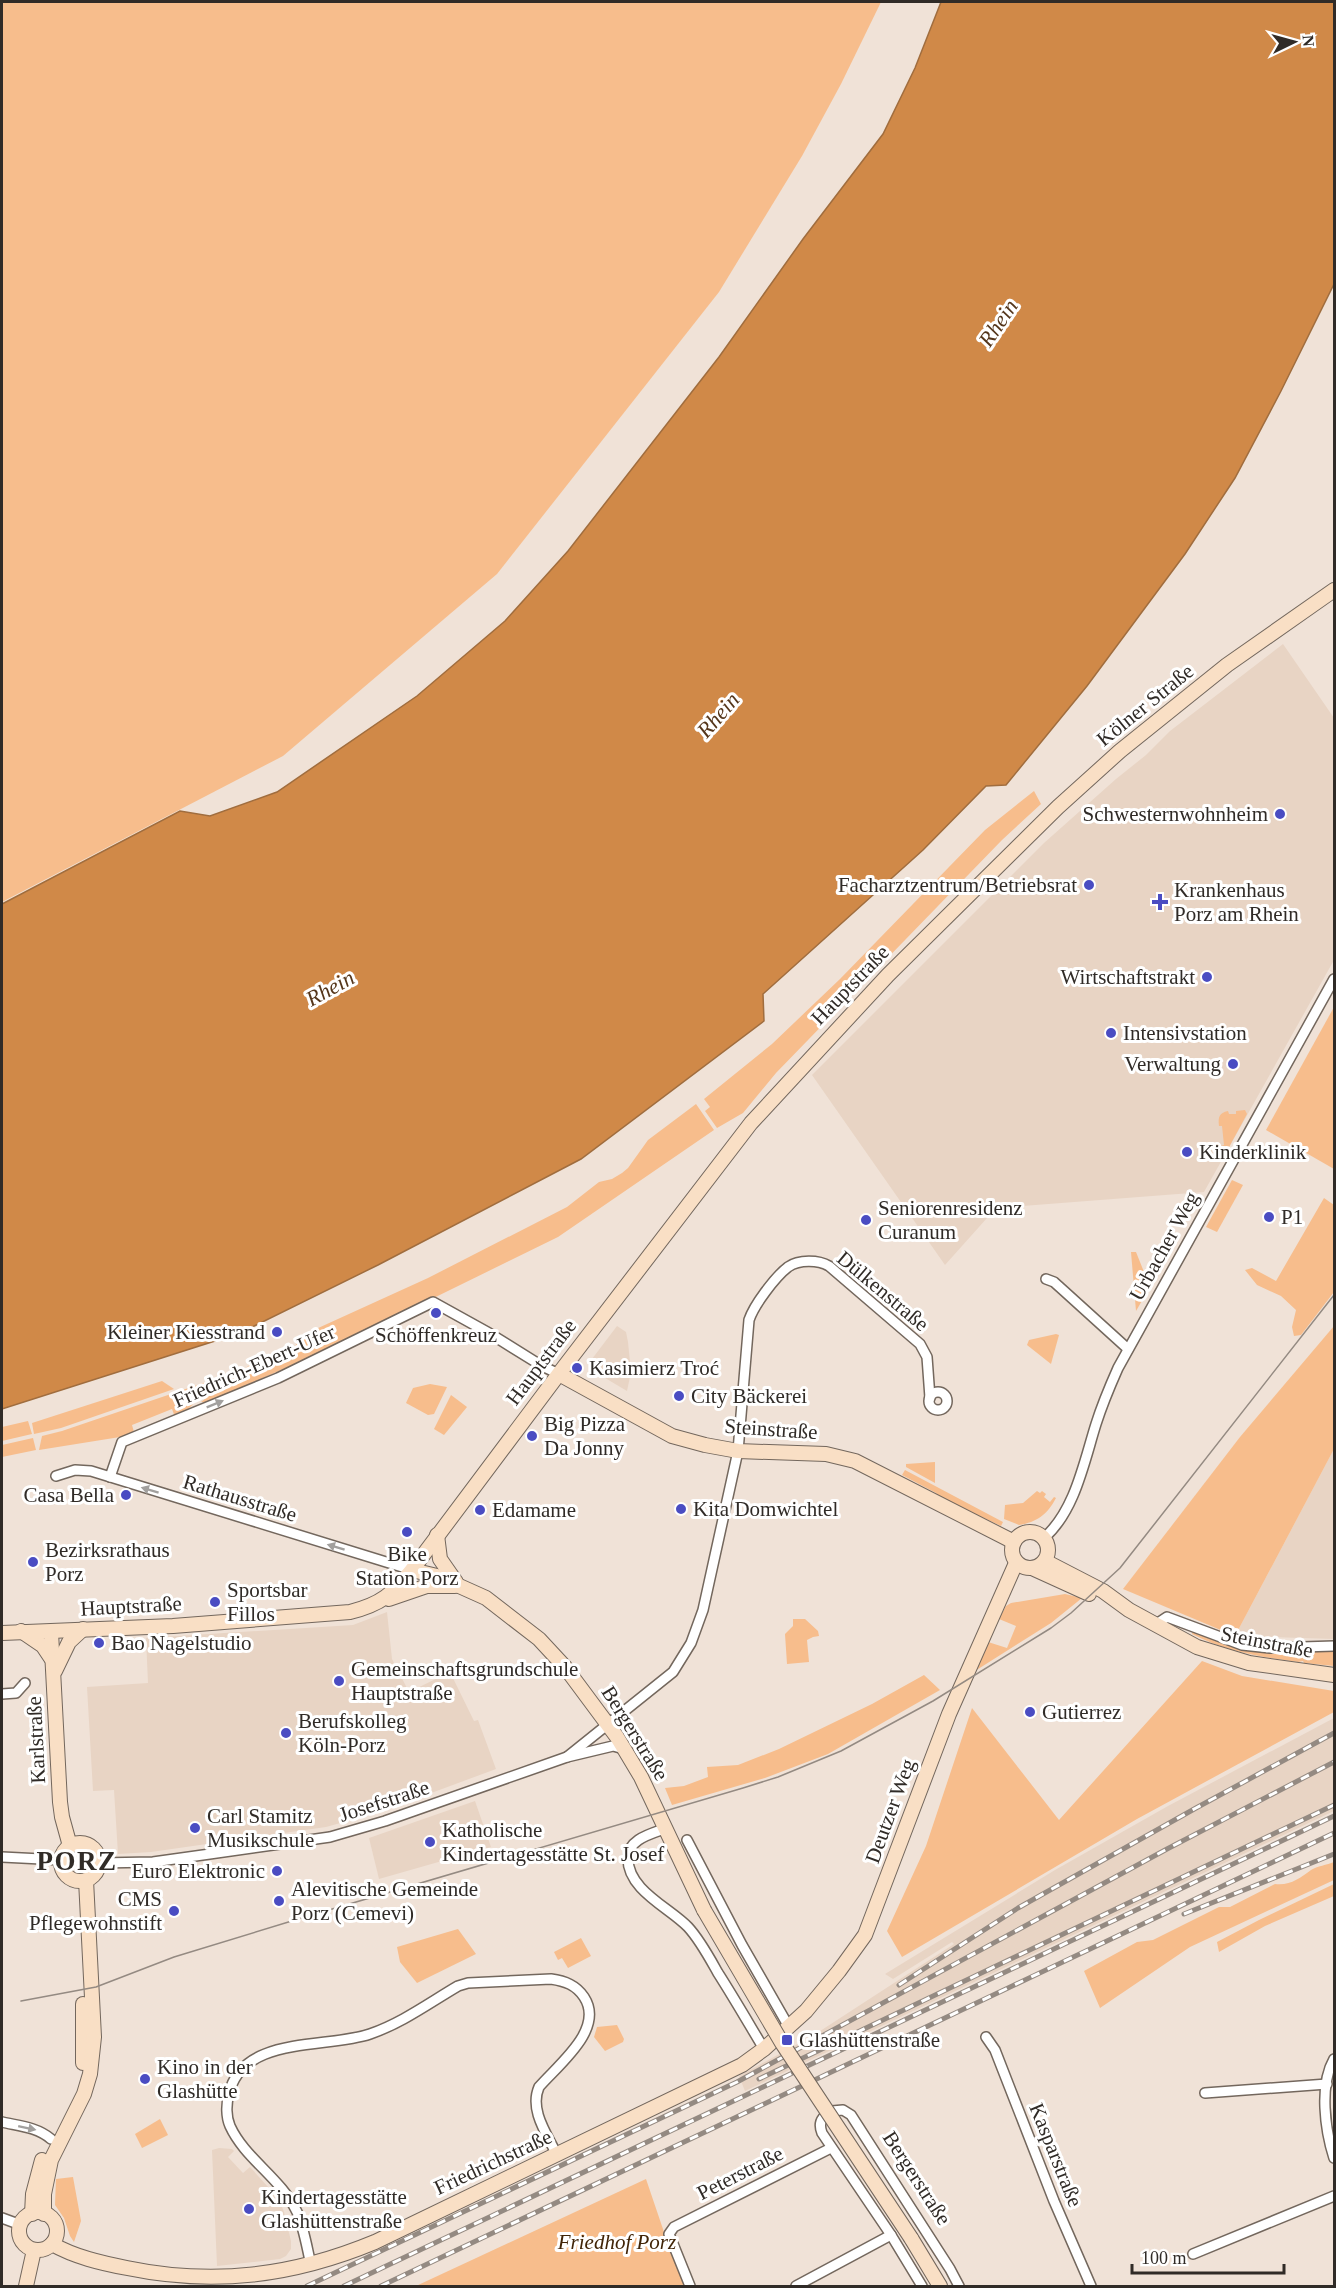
<svg xmlns="http://www.w3.org/2000/svg" width="1336" height="2288" viewBox="0 0 1336 2288" font-family="'Times New Roman',serif">
<rect width="100%" height="100%" fill="#f0e2d7"/>
<g fill="#e8d4c4">
<polygon points="1283,644 1334,718 1334,960 1204,1192 996,1208 945,1265 812,1075 1044,843 1116,779 1146,755 1170,731"/>
<polygon points="617,1326 626,1332 628,1342 631,1372 627,1391 595,1372 591,1367 592,1359"/>
<polygon points="1334,1449 1334,1639 1235,1636"/>
<polygon points="387,1612 392,1659 409,1692 450,1672 474,1721 478,1720 496,1769 380,1812 326,1827 151,1852 118,1854 114,1790 93,1791 87,1687 148,1683 146,1638 353,1625"/>
<polygon points="1334,1718 1334,1811 745,2091 739,2076 814,2035 954,1944 952,1942 893,1979 885,1974 1055,1870 1168,1806"/>
<polygon points="475,1801 491,1847 379,1879 369,1838"/>
<polygon points="219,2148 232,2149 234,2151 228,2157 243,2173 250,2167 279,2199 284,2212 291,2241 291,2249 286,2256 280,2259 217,2266 212,2150"/>
</g>
<g fill="#f7bd8c">
<polygon points="2,2 881,2 841,84 802,156 719,292 497,574 283,756 2,902"/>
<polygon points="1034,791 1041,804 1002,840 776,1073 743,1113 717,1128 705,1111 710,1107 704,1099 772,1044 840,979 985,830"/>
<polygon points="1334,1007 1334,1169 1266,1130"/>
<polygon points="696,1104 714,1130 558,1237 348,1340 247,1385 246,1388 210,1402 201,1402 251,1364 295,1346 305,1334 428,1278 567,1207 599,1182 612,1179 622,1173 628,1168 648,1140"/>
<path d="M 1245,1110 L 1247,1114 L 1222,1160 L 1221,1146 L 1224,1145 L 1222,1126 L 1219,1126 C 1218,1117 1219,1113 1228,1111 L 1229,1114 L 1236,1114 L 1236,1111 Z"/>
<polygon points="1232,1180 1243,1185 1217,1232 1206,1227"/>
<polygon points="1324,1198 1334,1205 1334,1292 1301,1335 1294,1336 1292,1327 1296,1310 1281,1296 1257,1285 1245,1270 1252,1268 1276,1281"/>
<polygon points="1131,1252 1136,1252 1150,1287 1136,1311"/>
<polygon points="1334,1326 1334,1449 1235,1636 1123,1589 1240,1437"/>
<polygon points="1056,1334 1059,1335 1051,1364 1027,1345 1029,1340"/>
<polygon points="218,1378 219,1379 184,1413 175,1417 172,1409 132,1425 134,1432 120,1437 39,1450 42,1436 62,1431"/>
<polygon points="162,1381 174,1389 61,1428 34,1434 32,1423"/>
<polygon points="430,1384 447,1387 434,1414 428,1415 406,1403 413,1388"/>
<polygon points="451,1395 467,1407 444,1435 434,1429"/>
<polygon points="28,1421 32,1434 2,1441 2,1427"/>
<polygon points="33,1438 36,1450 2,1457 2,1445"/>
<polygon points="935,1462 935,1483 906,1467 906,1464"/>
<polygon points="905,1470 1003,1522 1001,1526 938,1497 936,1493 902,1475"/>
<path d="M 1037,1491 L 1040,1493 L 1042,1491 L 1046,1494 L 1044,1497 L 1050,1502 L 1054,1497 L 1056,1498 C 1047,1515 1037,1522 1019,1525 L 1004,1519 L 1005,1505 L 1023,1503 Z"/>
<polygon points="1065,1594 1082,1598 1051,1623 975,1671 988,1642 1007,1648 1016,1626 999,1619 1006,1606 1011,1603"/>
<polygon points="793,1619 805,1619 818,1631 819,1636 813,1637 807,1640 809,1662 787,1664 785,1634 793,1626"/>
<path d="M 1193,1630 L 1234,1646 L 1334,1647 L 1334,1666 L 1304,1663 L 1303,1661 L 1298,1662 C 1260,1657 1227,1652 1192,1634 Z"/>
<polygon points="1202,1661 1242,1676 1334,1691 1334,1712 1137,1819 902,1957 887,1931 926,1846 972,1708 1059,1820"/>
<polygon points="924,1675 940,1690 828,1754 765,1778 672,1805 665,1788 684,1786 708,1777 707,1767 738,1765 779,1749 872,1704"/>
<path d="M 1334,1862 L 1334,1880 L 1190,1947 L 1100,2008 L 1084,1971 L 1137,1942 L 1153,1940 L 1219,1907 L 1230,1907 L 1275,1884 C 1290,1886 1300,1878 1311,1870 C 1317,1866 1327,1865 1334,1862 Z"/>
<polygon points="1334,1884 1334,1896 1265,1926 1219,1952 1217,1942 1259,1920"/>
<polygon points="458,1929 476,1954 417,1983 400,1962 397,1947"/>
<polygon points="581,1938 591,1956 568,1968 562,1958 558,1960 554,1952"/>
<polygon points="617,2025 624,2039 623,2042 605,2051 594,2037 597,2027"/>
<polygon points="160,2119 168,2135 142,2148 135,2134"/>
<polygon points="73,2177 81,2221 74,2242 70,2236 64,2218 55,2205 56,2179"/>
<polygon points="646,2179 665,2235 686,2286 416,2286"/>
</g>
<polygon fill="#d08948" stroke="#a06d3e" stroke-width="1.5" points="941,2 1334,2 1334,284 1281,391 1235,478 1185,554 1087,686 1006,785 986,786 923,850 763,994 764,1021 581,1159 378,1265 240,1333 2,1409 2,904 180,811 210,816 277,792 417,696 505,621 568,551 719,357 803,239 883,134 915,68"/>
<g fill="none" stroke-linecap="round" stroke-linejoin="round">
<g stroke="#73675d" stroke-width="12">
<g id="street">
<polyline points="1046,1279 1054,1282 1064,1291 1128,1349"/>
<circle cx="938" cy="1401" r="9"/>
<polyline points="56,1476 75,1470 91,1471 412,1570"/>
<polyline points="110,1477 122,1442 278,1378 433,1302 489,1333 542,1366 559,1374"/>
<path d="M 1044,1538 C 1075,1511 1084,1462 1096,1424 C 1102,1405 1110,1386 1118,1368 L 1334,979"/>
<polyline points="1155,1625 1167,1617 1242,1645 1270,1648 1334,1646"/>
<polyline points="2,1694 16,1693 25,1683"/>
<path d="M 567,1757 L 673,1672 L 691,1643 L 703,1610 L 738,1451 L 749,1320 C 754,1305 775,1277 788,1267 C 799,1259 819,1260 829,1266 L 920,1344 L 927,1357 L 930,1398"/>
<path d="M 664,1829 C 650,1834 627,1840 628,1859 C 628,1890 670,1908 688,1927 C 700,1940 709,1957 718,1973 C 734,1998 749,2024 764,2049"/>
<polyline points="687,1840 742,1945 789,2027"/>
<polyline points="2,1857 61,1860"/>
<polyline points="99,1863 153,1862 330,1837 385,1821 567,1757 613,1746 624,1749"/>
<polyline points="986,2037 995,2050 1054,2201 1091,2286"/>
<path d="M 1334,2059 C 1319,2085 1325,2130 1334,2158"/>
<polyline points="1205,2093 1327,2084"/>
<path d="M 2,2122 C 19,2126 37,2127 51,2139"/>
<polyline points="2,2218 21,2225"/>
<polyline points="1193,2254 1334,2196"/>
<path d="M 311,2265 C 307,2248 304,2228 297,2212 C 281,2178 245,2159 230,2126 C 226,2117 226,2104 229,2094 C 242,2035 326,2049 370,2034 C 402,2023 429,2003 458,1986 L 468,1983 L 551,1979 C 565,1981 576,1985 584,1997 C 605,2029 559,2064 539,2087 C 529,2110 547,2134 557,2155"/>
<polyline points="690,2286 669,2234 674,2227 831,2148"/>
<polyline points="796,2286 891,2235"/>
<path d="M 922,2286 L 891,2235 L 822,2133 C 818,2123 822,2116 832,2111 L 843,2110 L 851,2115 L 950,2269 L 959,2286"/>
</g>
</g>
<g stroke="#73675d" stroke-width="16">
<g id="secondary">
<polyline points="559,1374 672,1436 705,1445 738,1451 826,1454 855,1461 1014,1542"/>
<circle cx="1030" cy="1550" r="18"/>
<polyline points="437,1535 440,1559 456,1582"/>
<polyline points="1045,1561 1103,1591 1129,1610 1197,1647 1249,1663 1334,1675"/>
<polyline points="1034,1569 1089,1594"/>
<polyline points="412,1570 437,1576 486,1598 539,1639 565,1667 617,1737 641,1777 704,1910"/>
<polyline points="389,1599 427,1586 455,1586"/>
<polyline points="21,1631 43,1646 51,1658"/>
<polyline points="51,1632 60,1802 62,1817 70,1846"/>
<path d="M 2,1633 L 173,1626 L 350,1612 C 382,1604 392,1594 412,1570 L 564,1367 L 751,1123 L 888,975 L 1058,807 L 1120,751 L 1227,665 L 1334,590"/>
<polyline points="55,1671 69,1642 83,1629"/>
<circle cx="80" cy="1862" r="19"/>
<polyline points="83,2063 83,2004"/>
<circle cx="38" cy="2231" r="19"/>
<polyline points="32,2214 33,2194 42,2160"/>
<polyline points="44,2214 44,2194 51,2160 84,2094 90,2074 94,2037 86,1880"/>
<polyline points="911,2238 940,2286"/>
<path d="M 52,2244 C 75,2257 101,2263 127,2268 C 214,2286 293,2276 375,2242 L 742,2065 L 764,2049 L 806,2011 L 839,1971 L 865,1935 L 949,1714 L 1016,1563"/>
<polyline points="26,2286 34,2250"/>
</g>
</g>
<use href="#street" stroke="#fff" stroke-width="9"/>
<use href="#secondary" stroke="#f9dfc5" stroke-width="14"/>
<polyline stroke="#948a82" stroke-width="1.5" points="21,2001 96,1987 174,1957 295,1920 743,1788 778,1777 841,1751 933,1701 1051,1628 1071,1613 1120,1568 1334,1295"/>
<g stroke="#948a82" stroke-width="5">
<g id="rail">
<polyline points="1184,1914 1334,1854"/>
<polyline points="899,1985 1018,1908 1196,1808 1334,1733"/>
<polyline points="759,2079 1334,1805"/>
<polyline points="307,2286 737,2082 1167,1849 1334,1762"/>
<polyline points="344,2286 1334,1816"/>
<polyline points="381,2286 1334,1833"/>
</g>
</g>
<use href="#rail" stroke="#fff" stroke-width="3" stroke-dasharray="9" stroke-linecap="butt"/>
<g stroke="#73675d" stroke-width="16" stroke-linecap="butt">
<polyline id="secondary-bridge" points="704,1910 782,2043 911,2238"/>
</g>
<use href="#secondary-bridge" stroke="#f9dfc5" stroke-width="14"/>
</g>
<defs><path id="oneway-solid" d="M-6-.8H1V-3.2L6.5 0L1 3.2V.8H-6Z" transform="scale(1.5)"/></defs>
<g fill="#a2a09e">
<use href="#oneway-solid" transform="translate(215 1404) rotate(-22)"/>
<use href="#oneway-solid" transform="translate(150 1490) rotate(-163)"/>
<use href="#oneway-solid" transform="translate(336 1547) rotate(-163)"/>
<use href="#oneway-solid" transform="translate(27 2128) rotate(12)"/>
</g>
<g fill="#4a4cc2" stroke="#fff" stroke-width="2">
<circle cx="1280" cy="814" r="6"/>
<circle cx="1089" cy="885" r="6"/>
<path d="M1157 893h6v6h6v6h-6v6h-6v-6h-6v-6h6z"/>
<circle cx="1207" cy="977" r="6"/>
<circle cx="1111" cy="1033" r="6"/>
<circle cx="1233" cy="1064" r="6"/>
<circle cx="1187" cy="1152" r="6"/>
<circle cx="1269" cy="1217" r="6"/>
<circle cx="866" cy="1220" r="6"/>
<circle cx="436" cy="1313" r="6"/>
<circle cx="277" cy="1332" r="6"/>
<circle cx="577" cy="1368" r="6"/>
<circle cx="679" cy="1396" r="6"/>
<circle cx="532" cy="1436" r="6"/>
<circle cx="126" cy="1495" r="6"/>
<circle cx="681" cy="1509" r="6"/>
<circle cx="480" cy="1510" r="6"/>
<circle cx="407" cy="1532" r="6"/>
<circle cx="33" cy="1562" r="6"/>
<circle cx="215" cy="1602" r="6"/>
<circle cx="99" cy="1643" r="6"/>
<circle cx="339" cy="1681" r="6"/>
<circle cx="1030" cy="1712" r="6"/>
<circle cx="286" cy="1733" r="6"/>
<circle cx="195" cy="1828" r="6"/>
<circle cx="430" cy="1842" r="6"/>
<circle cx="277" cy="1871" r="6"/>
<circle cx="279" cy="1901" r="6"/>
<circle cx="174" cy="1911" r="6"/>
<rect x="781" y="2034" width="12" height="12" rx="3"/>
<circle cx="145" cy="2079" r="6"/>
<circle cx="249" cy="2209" r="6"/>
</g>
<g text-anchor="middle" dominant-baseline="central" stroke-width="6" stroke-linejoin="round" paint-order="stroke">
<g font-size="21" fill="#302b27" stroke="#fff">
<text transform="translate(1145 705) rotate(-39)">Kölner Straße</text>
<text transform="translate(850 985) rotate(-46)">Hauptstraße</text>
<text transform="translate(1164 1246) rotate(-61)">Urbacher Weg</text>
<text transform="translate(883 1291) rotate(40)">Dülkenstraße</text>
<text transform="translate(541 1362) rotate(-53)">Hauptstraße</text>
<text transform="translate(254 1366) rotate(-24)">Friedrich-Ebert-Ufer</text>
<text transform="translate(771 1429) rotate(4)">Steinstraße</text>
<text transform="translate(240 1498) rotate(17)">Rathausstraße</text>
<text transform="translate(131 1606) rotate(-3)">Hauptstraße</text>
<text transform="translate(1267 1642) rotate(11)">Steinstraße</text>
<text transform="translate(635 1733) rotate(58)">Bergerstraße</text>
<text transform="translate(36 1740) rotate(-93)">Karlstraße</text>
<text transform="translate(384 1801) rotate(-18)">Josefstraße</text>
<text transform="translate(890 1811) rotate(-70)">Deutzer Weg</text>
<text transform="translate(1056 2155) rotate(68)">Kasparstraße</text>
<text transform="translate(493 2162) rotate(-25)">Friedrichstraße</text>
<text transform="translate(740 2173) rotate(-27)">Peterstraße</text>
<text transform="translate(917 2178) rotate(57)">Bergerstraße</text>
</g>
<g font-size="21" fill="#302b27" stroke="#fff" text-anchor="start">
<text x="1268" y="814" text-anchor="end">Schwesternwohnheim</text>
<text x="1077" y="885" text-anchor="end">Facharztzentrum/Betriebsrat</text>
<text x="1174" y="890">Krankenhaus<tspan x="1174" dy="24">Porz am Rhein</tspan></text>
<text x="1195" y="977" text-anchor="end">Wirtschaftstrakt</text>
<text x="1123" y="1033">Intensivstation</text>
<text x="1221" y="1064" text-anchor="end">Verwaltung</text>
<text x="1199" y="1152">Kinderklinik</text>
<text x="878" y="1208">Seniorenresidenz<tspan x="878" dy="24">Curanum</tspan></text>
<text x="1281" y="1217">P1</text>
<text x="265" y="1332" text-anchor="end">Kleiner Kiesstrand</text>
<text x="436" y="1335" text-anchor="middle">Schöffenkreuz</text>
<text x="589" y="1368">Kasimierz Troć</text>
<text x="691" y="1396">City Bäckerei</text>
<text x="544" y="1424">Big Pizza<tspan x="544" dy="24">Da Jonny</tspan></text>
<text x="114" y="1495" text-anchor="end">Casa Bella</text>
<text x="693" y="1509">Kita Domwichtel</text>
<text x="492" y="1510">Edamame</text>
<text x="45" y="1550">Bezirksrathaus<tspan x="45" dy="24">Porz</tspan></text>
<text x="407" y="1554" text-anchor="middle">Bike<tspan x="407" dy="24">Station Porz</tspan></text>
<text x="227" y="1590">Sportsbar<tspan x="227" dy="24">Fillos</tspan></text>
<text x="111" y="1643">Bao Nagelstudio</text>
<text x="351" y="1669">Gemeinschaftsgrundschule<tspan x="351" dy="24">Hauptstraße</tspan></text>
<text x="1042" y="1712">Gutierrez</text>
<text x="298" y="1721">Berufskolleg<tspan x="298" dy="24">Köln-Porz</tspan></text>
<text x="207" y="1816">Carl Stamitz<tspan x="207" dy="24">Musikschule</tspan></text>
<text x="442" y="1830">Katholische<tspan x="442" dy="24">Kindertagesstätte St. Josef</tspan></text>
<text x="265" y="1871" text-anchor="end">Euro Elektronic</text>
<text x="291" y="1889">Alevitische Gemeinde<tspan x="291" dy="24">Porz (Cemevi)</tspan></text>
<text x="162" y="1899" text-anchor="end">CMS<tspan x="162" dy="24">Pflegewohnstift</tspan></text>
<text x="799" y="2040">Glashüttenstraße</text>
<text x="157" y="2067">Kino in der<tspan x="157" dy="24">Glashütte</tspan></text>
<text x="261" y="2197">Kindertagesstätte<tspan x="261" dy="24">Glashüttenstraße</tspan></text>
</g>
<g font-size="21" font-style="italic" fill="#402407" stroke="#fff">
<text x="617" y="2242">Friedhof Porz</text>
</g>
<g font-size="22" font-style="italic" fill="#55361b" stroke="#fff">
<text transform="translate(998 323) rotate(-56)">Rhein</text>
<text transform="translate(718 715) rotate(-49)">Rhein</text>
<text transform="translate(330 988) rotate(-29)">Rhein</text>
</g>
<g font-size="27" font-weight="bold" letter-spacing="1.5" fill="#302b27" stroke="#fff">
<text x="77" y="1861">PORZ</text>
</g>
</g>
<rect width="1336" height="2288" fill="none" stroke="#302b27" stroke-width="6"/>
<g transform="translate(1294 42) rotate(85)" stroke="#ffffff" stroke-width="4.5" paint-order="stroke">
<path d="M0-4.5L10 22L0 15L-10 22Z" fill="#302b27"/>
<text y="-9" font-size="16" font-weight="bold" text-anchor="middle" fill="#302b27">N</text>
</g>
<path d="M1132 2264v9h152v-9" fill="none" stroke="#302b27" stroke-width="3"/>
<text x="1141" y="2264" font-size="18" fill="#302b27" stroke="#ffffff" stroke-width="4.5" paint-order="stroke">100 m</text>
</svg>
